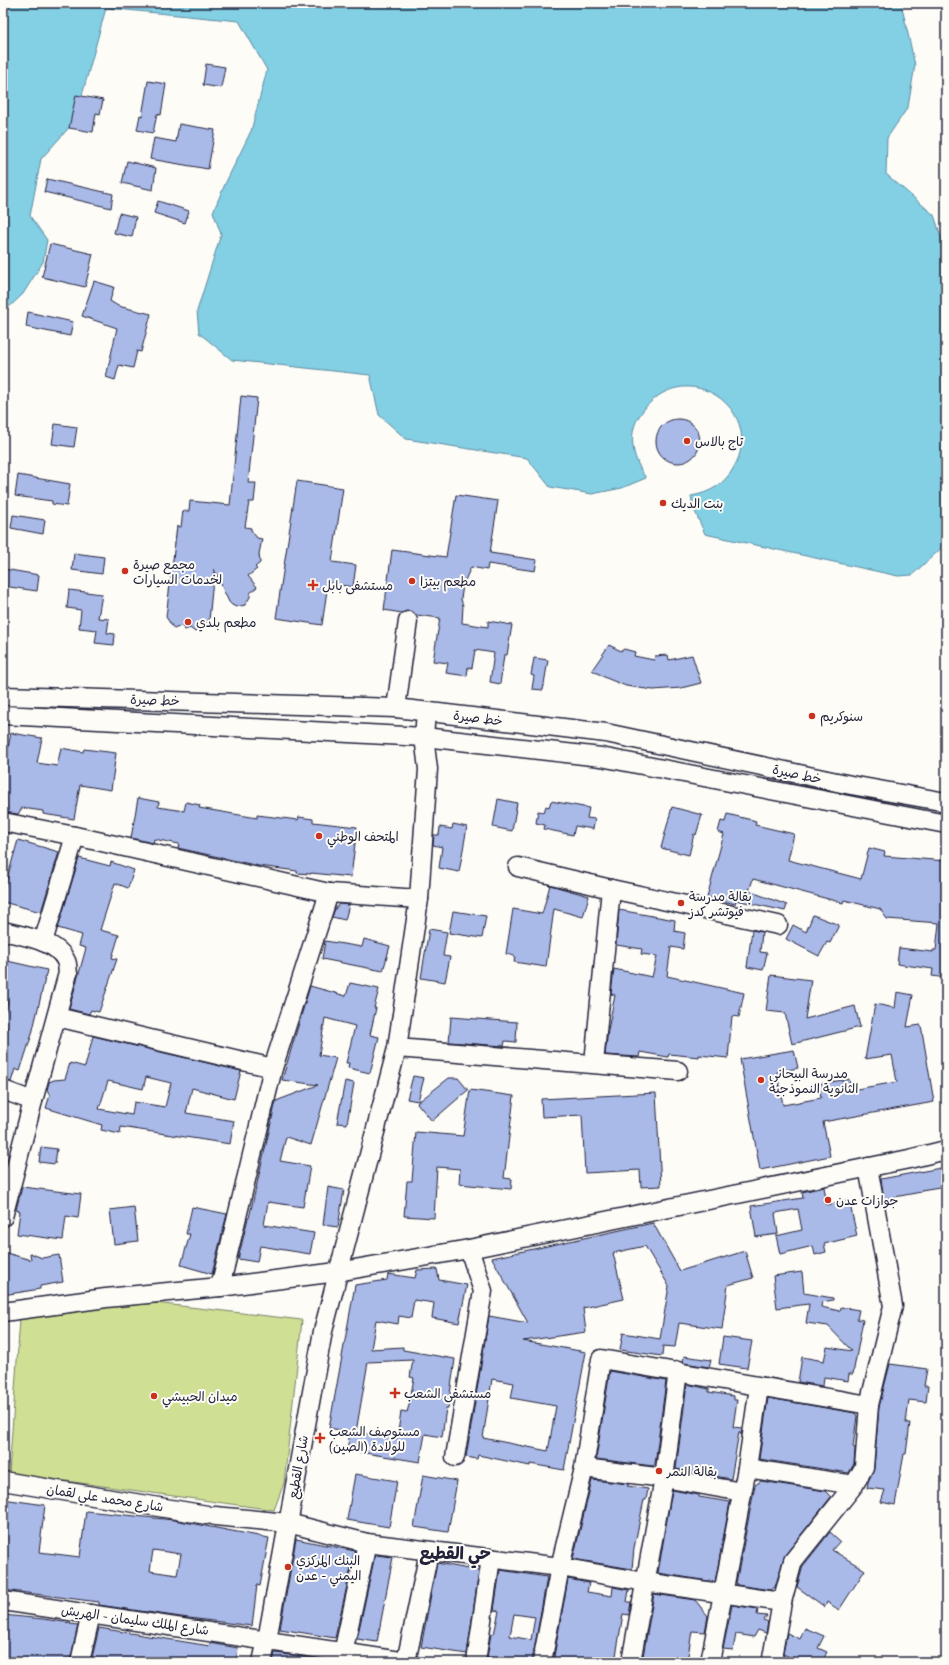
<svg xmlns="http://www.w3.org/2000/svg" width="949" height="1665" viewBox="0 0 949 1665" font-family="Delius,'Playpen Sans Arabic',sans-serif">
<rect width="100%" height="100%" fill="#fdfcf7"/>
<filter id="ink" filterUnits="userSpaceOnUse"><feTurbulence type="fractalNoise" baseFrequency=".025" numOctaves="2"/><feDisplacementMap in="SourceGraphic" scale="8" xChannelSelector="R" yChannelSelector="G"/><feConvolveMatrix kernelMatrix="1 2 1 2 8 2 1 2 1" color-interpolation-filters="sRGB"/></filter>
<g filter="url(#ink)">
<polygon fill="#cfe094" stroke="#788168" points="146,1302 302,1320 284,1483 274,1510 9,1473 20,1319"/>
<path fill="#83cfe3" stroke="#5c8aa0" d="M 3,3 L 901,3 L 915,65 L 908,107 L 887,138 L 886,174 L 934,215 L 946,252 L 946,544 L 912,575 L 898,576 L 705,534 L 693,507 L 691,496 C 710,493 725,484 734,467 C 768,408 680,349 638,418 C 627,437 634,461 646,478 L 622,488 L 592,494 L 550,487 L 527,458 L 406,439 L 379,415 L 370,375 L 232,360 L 199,333 L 197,311 L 221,234 L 213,212 L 225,184 L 251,131 L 267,70 L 239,21 L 106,8 L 75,121 L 41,159 L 30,216 L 47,240 L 43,262 L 23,294 L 5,311 L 3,311 Z"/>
<g fill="#a9b9e8" stroke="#22223b" fill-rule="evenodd">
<polygon points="206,64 225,67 221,88 203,85"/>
<polygon points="148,81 166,84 161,115 157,114 153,133 137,130 140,115 142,116"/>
<polygon points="76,95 103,100 100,114 96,113 93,132 69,128"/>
<polygon points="179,124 215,130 208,169 150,159 154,138 176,142"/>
<polygon points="127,161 156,168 153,190 122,183"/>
<polygon points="47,179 113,194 111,208 44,192"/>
<polygon points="158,201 189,211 185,223 154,213"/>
<polygon points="119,213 136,217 132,237 114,233"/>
<polygon points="50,244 93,254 85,287 42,277"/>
<polygon points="94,281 114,287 110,301 118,306 151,314 141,352 137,351 133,368 119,365 115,380 106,377 117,328 82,316"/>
<polygon points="28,312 73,322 70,336 26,327"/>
<polygon points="241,396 257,398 248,483 256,483 254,502 249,502 245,527 251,528 251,530 257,538 262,539 259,554 260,563 255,567 257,569 248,576 257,587 250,593 250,597 245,605 236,607 232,605 229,602 214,569 209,621 195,632 190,628 185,630 181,626 174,629 166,617 177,526 181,527 183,511 189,511 190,501 230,505"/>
<circle cx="678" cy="441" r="22"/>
<polygon points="55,424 77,427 74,447 52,444"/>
<polygon points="18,475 70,484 67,506 52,504 52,501 15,496"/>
<polygon points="297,481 343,488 332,562 356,565 353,587 328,583 322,625 276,618"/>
<polygon points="456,495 498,501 490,553 537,560 535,571 488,564 487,570 471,567 463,585 461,599 463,606 462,623 488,627 488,621 512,625 507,655 504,655 500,684 490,682 494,653 475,650 472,668 468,667 467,676 446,673 448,663 433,661 440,618 416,615 410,611 402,613 384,610 392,550 446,557"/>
<polygon points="13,515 45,520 43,534 11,528"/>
<polygon points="74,553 104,557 102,574 72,570"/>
<polygon points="4,569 39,575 37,591 3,586"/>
<polygon points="69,590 102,594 98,618 109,619 107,633 115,634 114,645 95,643 97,630 79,628 81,610 67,608"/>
<polygon points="609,645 621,651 624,649 635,652 634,656 654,660 655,656 668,655 669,660 692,655 701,683 681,688 653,690 626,686 606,678 592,670"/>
<polygon points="534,658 548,660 543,690 532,689 534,676 531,675"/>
<polygon points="11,733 42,738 37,763 57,766 61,748 83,752 84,749 116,753 111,790 80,785 74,819 43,814 43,811 22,808 18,814 3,812 3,745 8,748"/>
<polygon points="138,798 159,802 158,807 184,811 186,802 200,805 199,808 257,818 257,815 298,820 299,817 313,819 313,822 357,827 351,877 311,873 311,874 297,873 297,871 259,866 178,848 179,844 154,839 153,843 131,838"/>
<polygon points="498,799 517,803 512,831 493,827"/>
<polygon points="551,801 589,808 587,818 595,819 593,829 575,826 573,835 544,829 545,825 536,823 538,811 544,812 546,806 549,807"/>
<polygon points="672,807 702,815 696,835 694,834 689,855 661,848"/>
<polygon points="727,814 756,821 755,825 794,834 788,860 861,879 869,848 885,852 884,856 946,861 946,978 932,976 933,969 897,964 899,948 933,952 933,950 936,950 939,923 887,919 880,909 844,900 843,903 753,879 749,891 787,905 785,911 736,900 735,904 707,897 724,834 718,832 721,821 725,822"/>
<polygon points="453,824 467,827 459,872 439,868 442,847 433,845 434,835 439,835 440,827 452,829"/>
<polygon points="18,840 59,852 41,912 3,902 3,893"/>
<polygon points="79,858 110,866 111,862 134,870 128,888 115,883 100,930 119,935 112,958 117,959 99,1012 91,1010 89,1014 69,1009 86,948 79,946 82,935 58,928"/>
<polygon points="550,885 589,896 583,917 554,909 546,967 514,962 515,956 506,954 513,909 542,914"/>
<polygon points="339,904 349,905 345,920 332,917 335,909"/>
<polygon points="619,910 675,920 674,931 685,933 683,949 671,947 667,976 744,993 739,1017 732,1016 728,1058 699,1055 699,1057 669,1054 668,1057 640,1052 639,1057 605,1055 608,1030 615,995 611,994 614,969 652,977 657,956 641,954 642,949 616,945"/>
<polygon points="453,911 486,916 482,938 449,933"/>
<polygon points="813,915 839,925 830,943 827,942 819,956 786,939 793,925 806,932"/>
<polygon points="429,929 447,932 443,956 450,957 445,982 421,978"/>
<polygon points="752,930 762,932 760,952 767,953 763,970 747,967"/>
<polygon points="364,939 390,946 383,971 322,959 325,941 362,947"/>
<polygon points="3,960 47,970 32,1034 20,1071 15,1069 11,1082 3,1080 3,1044 8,1028 3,1027 3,1020 8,1001 3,1001"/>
<polygon points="771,975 811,980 805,1019 855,1006 860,1027 792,1044 785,1013 766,1011"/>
<polygon points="350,983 379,989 374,1008 376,1008 370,1035 379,1037 370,1073 348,1068 349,1063 346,1063 355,1026 325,1018 319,1055 336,1058 311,1145 286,1137 280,1161 310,1166 303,1207 268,1202 264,1225 314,1233 310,1254 260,1246 257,1262 238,1259 248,1218 249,1218 276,1101 318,1085 282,1080 310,986 346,996"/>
<polygon points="897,992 913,995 907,1027 921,1025 934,1102 823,1122 830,1156 760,1170 740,1059 794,1050 798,1068 777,1072 783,1105 821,1098 819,1084 849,1079 851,1090 897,1082 892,1055 865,1059 875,1004 895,1008"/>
<polygon points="451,1017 517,1022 516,1042 505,1041 504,1046 449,1042"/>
<path d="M 93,1036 L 241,1071 L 234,1099 L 192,1088 L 186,1113 L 234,1121 L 230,1144 L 121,1127 L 120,1134 L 101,1130 L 102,1125 L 46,1108 L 50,1095 L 47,1090 L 49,1082 L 54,1080 L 65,1079 L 70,1063 L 85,1067 ZM 146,1077 L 171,1083 L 165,1107 L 134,1102 L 132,1115 L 99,1109 L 108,1081 L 143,1089 Z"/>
<polygon points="413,1076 424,1078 418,1101 407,1099"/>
<polygon points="449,1078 458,1078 468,1090 432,1121 417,1103"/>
<polygon points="345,1081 354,1083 347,1124 337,1123"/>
<polygon points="470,1090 514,1096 504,1178 512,1179 511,1189 459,1184 460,1169 437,1167 434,1218 404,1216 407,1181 412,1181 416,1132 463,1136"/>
<polygon points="656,1093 661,1186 641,1187 640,1170 585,1173 582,1115 542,1117 541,1099"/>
<polygon points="41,1147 57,1149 55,1164 39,1162"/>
<polygon points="946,1167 946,1186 921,1190 921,1192 884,1199 881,1179"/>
<polygon points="22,1187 81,1194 78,1218 66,1216 63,1240 17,1234 20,1211 16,1210"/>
<polygon points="328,1187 344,1190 338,1227 323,1225"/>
<polygon points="824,1187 827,1205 849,1200 857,1236 824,1244 826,1252 815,1255 813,1246 780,1254 776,1236 802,1230 798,1209 775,1213 778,1234 756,1237 751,1206 803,1198 802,1192"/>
<polygon points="134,1207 138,1241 114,1244 110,1210"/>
<polygon points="192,1207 227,1214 212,1274 181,1265 190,1234 186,1234"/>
<path d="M 653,1223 L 680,1271 L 745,1251 L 753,1278 L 728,1285 L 722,1329 L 679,1323 L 675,1347 L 663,1346 L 662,1356 L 620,1350 L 623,1333 L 660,1339 L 669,1286 L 645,1246 L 613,1253 L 624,1299 L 583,1308 L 586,1332 L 523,1341 L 586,1352 L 564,1470 L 530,1464 L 530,1466 L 478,1455 L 477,1459 L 466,1457 L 489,1316 L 528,1323 L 492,1258 ZM 492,1379 L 514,1383 L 511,1398 L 556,1406 L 548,1451 L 483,1438 Z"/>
<polygon points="3,1252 31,1260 30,1253 42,1258 59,1255 63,1282 40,1286 40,1289 3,1295"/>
<path d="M 437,1269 L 439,1280 L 467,1285 L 459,1323 L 432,1318 L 434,1303 L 414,1300 L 411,1318 L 399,1316 L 398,1324 L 376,1320 L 371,1349 L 403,1347 L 403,1350 L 455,1359 L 448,1408 L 446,1408 L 442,1437 L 425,1434 L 420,1462 L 347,1450 L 350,1432 L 329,1428 L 355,1285 L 387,1280 L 388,1274 L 415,1278 L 417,1270 ZM 413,1360 L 410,1377 L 414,1378 L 409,1405 L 407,1412 L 401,1411 L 397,1439 L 356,1432 L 368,1362 Z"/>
<polygon points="802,1272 804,1293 833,1298 833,1300 822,1302 821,1307 840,1311 841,1307 859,1310 857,1319 863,1320 853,1374 849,1374 848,1381 824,1377 823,1386 798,1382 802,1357 824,1361 827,1347 852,1351 828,1326 806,1323 809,1304 777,1308 773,1276"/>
<polygon points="723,1337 752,1341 747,1368 719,1364"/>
<polygon points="684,1356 711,1360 709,1367 684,1363 683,1362"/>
<polygon points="890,1364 927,1369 924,1386 928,1386 926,1402 909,1400 906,1423 910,1423 906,1454 904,1454 895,1505 881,1502 885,1490 867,1488 868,1482 874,1468 879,1407"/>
<polygon points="610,1371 666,1381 655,1464 653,1466 596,1459"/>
<polygon points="687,1384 709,1389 709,1392 734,1396 734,1400 737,1400 733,1427 742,1428 741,1435 739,1432 731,1479 676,1469"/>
<polygon points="768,1398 855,1413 857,1416 853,1447 855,1448 854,1464 849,1473 759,1459"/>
<polygon points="355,1474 397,1481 389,1527 347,1520"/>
<polygon points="423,1475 457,1481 448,1532 414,1527"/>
<polygon points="592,1480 629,1484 627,1486 648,1489 646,1500 644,1500 634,1548 632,1569 573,1559"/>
<polygon points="761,1481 825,1491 831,1497 785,1555 775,1587 771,1590 737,1585 736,1583 755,1485"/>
<polygon points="672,1490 699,1495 699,1497 730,1502 715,1582 658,1573"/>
<path d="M 3,1499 L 45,1505 L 39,1552 L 80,1557 L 86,1511 L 174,1520 L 269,1538 L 260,1586 L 257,1585 L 252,1626 L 181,1617 L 99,1605 L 99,1602 L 3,1590 ZM 153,1550 L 181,1554 L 177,1575 L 150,1571 Z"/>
<polygon points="830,1532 840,1541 832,1550 865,1570 839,1610 827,1602 825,1607 797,1587 803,1566"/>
<polygon points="296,1539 355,1551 335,1638 280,1629"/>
<polygon points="375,1555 393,1557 377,1642 357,1639"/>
<polygon points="437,1563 479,1571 467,1654 421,1647"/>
<path d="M 500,1570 L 547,1577 L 532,1662 L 510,1662 L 487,1658 L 491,1634 L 494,1634 L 499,1611 L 494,1610 ZM 514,1614 L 535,1617 L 531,1640 L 510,1636 Z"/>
<polygon points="568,1579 589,1583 587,1592 612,1596 613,1587 629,1590 627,1602 631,1602 629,1615 623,1614 615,1662 553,1662"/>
<polygon points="654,1594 695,1600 708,1616 705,1632 692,1631 687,1662 642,1662"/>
<polygon points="732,1605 758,1609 757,1615 767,1616 764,1620 768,1622 766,1633 758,1630 754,1637 736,1634 733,1650 723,1649"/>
<polygon points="3,1615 43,1619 71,1623 70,1624 78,1625 70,1662 40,1662 3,1657"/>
<polygon points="99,1628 210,1646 210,1643 238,1648 236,1662 91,1662"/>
<polygon points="805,1628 824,1636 818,1648 827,1652 822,1662 801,1662 783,1654 787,1633 800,1639"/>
<polygon points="275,1653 306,1657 306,1662 273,1662"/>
</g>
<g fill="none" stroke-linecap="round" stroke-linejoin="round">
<g stroke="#22223b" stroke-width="21">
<g id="minor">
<polyline points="3,696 396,708 606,733 851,785 946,802"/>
<polyline points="396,708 408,621"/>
<polyline points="3,715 424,737 601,757 946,824"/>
<polyline points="3,822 75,836 329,893"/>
<polyline points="518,867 611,889 778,925"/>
<path d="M 3,931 C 22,936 57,940 66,961 C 68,964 67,970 68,973 L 33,1101 L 3,1217"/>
<polyline points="43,942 75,836"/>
<polyline points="57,1017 273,1068"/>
<polyline points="397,1048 678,1071"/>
<polyline points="594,1063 611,889"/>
<polyline points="3,1090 33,1101"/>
<polyline points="220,1287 273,1068 329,893 419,899"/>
<polyline points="3,1312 106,1298 220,1287 337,1272 469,1249 909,1159 946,1150"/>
<polyline points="455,1457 483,1291 469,1249"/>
<polyline points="584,1468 664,1478 742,1492"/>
<polyline points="747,1468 854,1485"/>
<polyline points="3,1481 207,1515"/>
<polyline points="215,1516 288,1523 367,1543 560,1567 645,1582 782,1602"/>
<polyline points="3,1601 407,1662"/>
<polyline points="343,1653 367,1543"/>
<polyline points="80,1662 91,1614"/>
<polyline points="262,1662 267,1640 323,1331 397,1048 419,899 428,769 424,737 426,712"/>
<polyline points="406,1662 429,1552"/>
<polyline points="476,1662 491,1558"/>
<polyline points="542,1662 560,1567 584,1468 601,1359 869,1405"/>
<polyline points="631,1662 664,1478 678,1371"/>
<polyline points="710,1662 747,1468 759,1387"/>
<polyline points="776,1662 772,1658 782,1602 793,1561 854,1485 864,1467 869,1405 893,1306 868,1167"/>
</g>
</g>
<use href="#minor" stroke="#fdfcf7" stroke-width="18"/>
</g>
</g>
<g fill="#c8321e" stroke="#fdfcf7" stroke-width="1.5">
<circle cx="687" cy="441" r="4"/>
<circle cx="663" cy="503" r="4"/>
<circle cx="125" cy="571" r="4"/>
<circle cx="412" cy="581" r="4"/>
<path d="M311 579h4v4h4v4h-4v4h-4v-4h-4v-4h4z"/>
<circle cx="188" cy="622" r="4"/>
<circle cx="812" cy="716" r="4"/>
<circle cx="319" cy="836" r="4"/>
<circle cx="681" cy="903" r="4"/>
<circle cx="761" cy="1080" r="4"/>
<circle cx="828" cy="1200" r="4"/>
<path d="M393 1387h4v4h4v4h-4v4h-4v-4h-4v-4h4z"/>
<circle cx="154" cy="1396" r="4"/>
<path d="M318 1432h4v4h4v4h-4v4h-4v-4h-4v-4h4z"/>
<circle cx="659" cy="1471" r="4"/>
<circle cx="288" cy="1567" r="4"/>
</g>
<g text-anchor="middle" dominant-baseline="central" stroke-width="4" stroke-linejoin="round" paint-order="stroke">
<g font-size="13" fill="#22223b" stroke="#fdfcf7" text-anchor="start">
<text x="695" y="441">تاج بالاس</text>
<text x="671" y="503">بنت الديك</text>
<text x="133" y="564">مجمع صيرة<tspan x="133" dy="15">لخدمات السيارات</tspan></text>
<text x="420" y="581">مطعم بيتزا</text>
<text x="322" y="585">مستشفى بابل</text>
<text x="196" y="622">مطعم بلدي</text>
<text x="820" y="716">سنوكريم</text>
<text x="327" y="836">المتحف الوطني</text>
<text x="689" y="896">بقالة مدرسة<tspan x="689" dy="15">فيوتشر كدز</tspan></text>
<text x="769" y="1073">مدرسة البيحاني<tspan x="769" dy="15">الثانوية النموذجية</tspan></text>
<text x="836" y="1200">جوازات عدن</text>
<text x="404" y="1393">مستشفى الشعب</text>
<text x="162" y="1396">ميدان الحبيشي</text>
<text x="329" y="1431">مستوصف الشعب<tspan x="329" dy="15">(الصين) للولادة</tspan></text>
<text x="667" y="1471">بقالة النمر</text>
<text x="296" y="1560">البنك المركزي<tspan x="296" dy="15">اليمني - عدن</tspan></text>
</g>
<g font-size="13" fill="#22223b" stroke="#fdfcf7">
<text transform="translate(155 700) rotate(2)">خط صيرة</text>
<text transform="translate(478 718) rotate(7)">خط صيرة</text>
<text transform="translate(797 774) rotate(12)">خط صيرة</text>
<text transform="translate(298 1467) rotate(-80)">شارع القطيع</text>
<text transform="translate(105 1498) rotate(9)">شارع محمد علي لقمان</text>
<text transform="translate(135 1620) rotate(8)">شارع الملك سليمان - الهريش</text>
</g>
<g font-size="17" font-weight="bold" fill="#22223b" stroke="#fdfcf7">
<text x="455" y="1553">حي القطيع</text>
</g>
</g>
<rect width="949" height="1665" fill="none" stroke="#fdfcf7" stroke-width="16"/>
<rect x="8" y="8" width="933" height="1649" fill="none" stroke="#22223b" stroke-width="1.5" filter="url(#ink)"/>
</svg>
